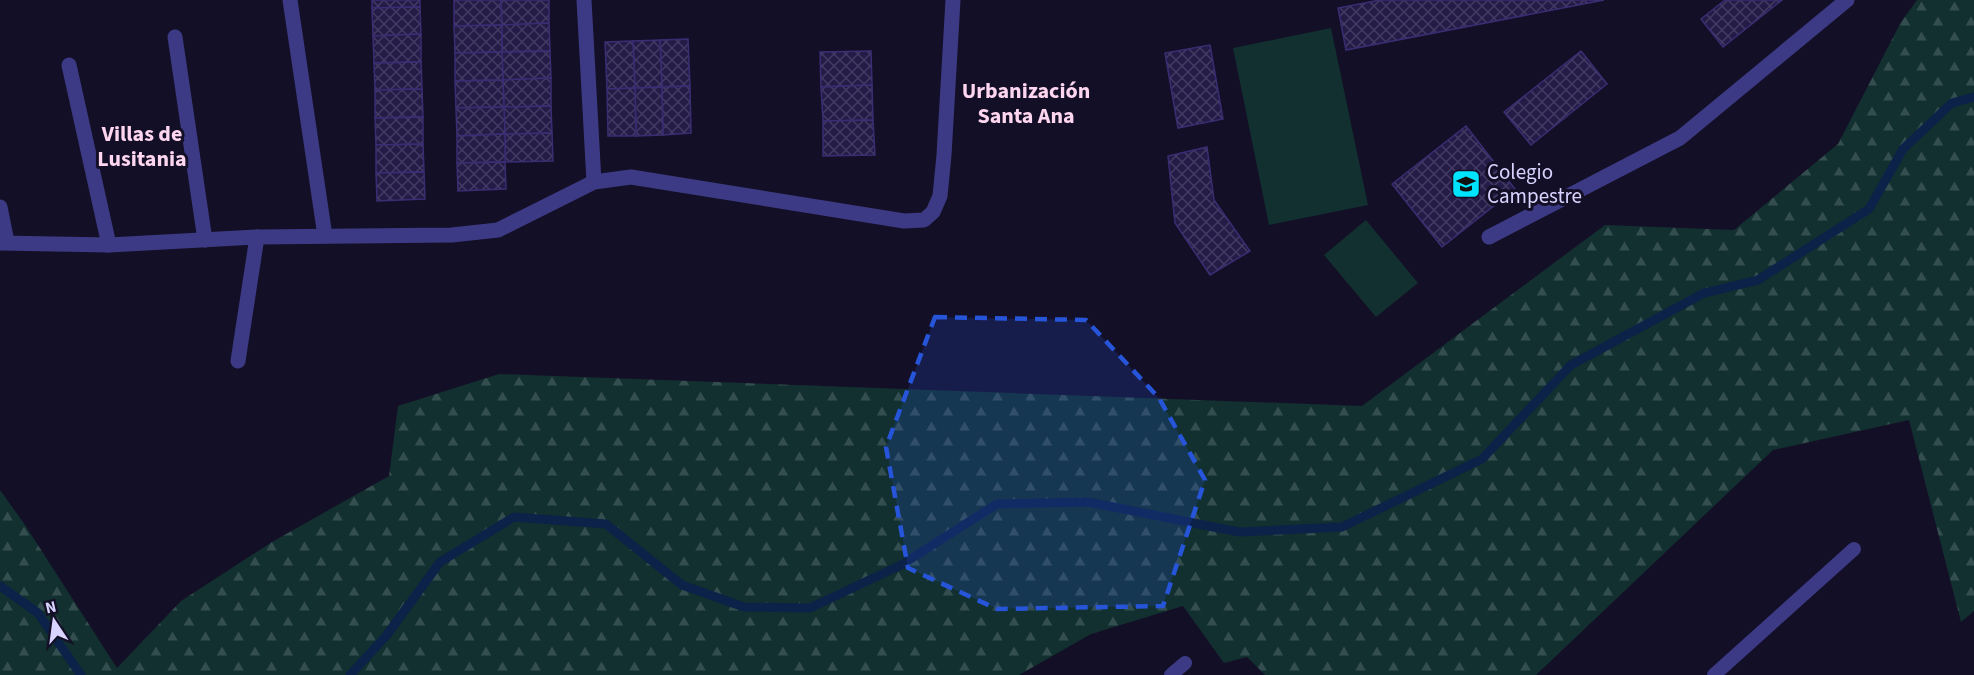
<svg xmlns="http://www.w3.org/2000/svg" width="1974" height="675" viewBox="0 0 1974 675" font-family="'Source Sans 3',sans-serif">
<defs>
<pattern id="forest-firs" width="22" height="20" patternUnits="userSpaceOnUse" patternTransform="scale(1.5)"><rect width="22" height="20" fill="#12302f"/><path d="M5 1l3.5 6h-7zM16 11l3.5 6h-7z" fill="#344d4e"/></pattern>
<pattern id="building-cross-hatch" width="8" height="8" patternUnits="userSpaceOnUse" patternTransform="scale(1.5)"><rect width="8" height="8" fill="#241b47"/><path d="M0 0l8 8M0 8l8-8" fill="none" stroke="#433b63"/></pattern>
</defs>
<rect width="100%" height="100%" fill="#130f26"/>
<polygon fill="url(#forest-firs)" points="1917,0 1974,0 1974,611 1961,622 1909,420 1773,450 1536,675 1265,675 1247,657 1224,663 1183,606 1091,634 1019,675 0,675 0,490 25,525 117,668 181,601 272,542 389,476 398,406 499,374 1362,406 1605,225 1734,230 1838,144 1901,22"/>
<g fill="#12302f">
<polygon points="1331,28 1368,205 1269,225 1233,48"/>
<polygon points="1366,220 1418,283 1376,317 1324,255"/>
</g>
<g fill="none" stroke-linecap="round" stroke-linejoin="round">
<g stroke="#0c2248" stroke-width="9">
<polyline points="0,586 38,613 81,675"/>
<polyline points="350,675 386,636 440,562 514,517 606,524 682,585 744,607 810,608 901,565 997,504 1088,502 1239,532 1342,527 1482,459 1571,365 1704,293 1758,280 1869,209 1903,149 1952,103 1974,97"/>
</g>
</g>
<g fill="url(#building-cross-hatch)" stroke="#3b2d73" stroke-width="1.5">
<polygon points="372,0 420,0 420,7 372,8"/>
<polygon points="454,0 501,0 502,25 454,26"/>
<polygon points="501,0 549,0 549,23 502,25"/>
<polygon points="1380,0 1604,0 1346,50 1338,8"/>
<polygon points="1725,0 1782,0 1723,47 1701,19"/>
<polygon points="420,7 421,34 373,36 372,8"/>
<polygon points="549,23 550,51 502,52 502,25"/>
<polygon points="502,25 502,52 455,53 454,26"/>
<polygon points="421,34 421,62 374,63 373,36"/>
<polygon points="688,39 690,86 662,87 660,40"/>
<polygon points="660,40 662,87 635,88 633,41"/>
<polygon points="633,41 635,88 607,89 605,42"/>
<polygon points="1210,45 1223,119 1178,128 1165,53"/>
<polygon points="550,51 551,78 503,80 502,52"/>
<polygon points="871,51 872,85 821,87 820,52"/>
<polygon points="1581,51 1607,84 1531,145 1504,112"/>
<polygon points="502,52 503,80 455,81 455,53"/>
<polygon points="421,62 422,89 375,90 374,63"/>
<polygon points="551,78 551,106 504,107 503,80"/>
<polygon points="503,80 504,107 456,108 455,81"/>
<polygon points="872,85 873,120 823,121 821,87"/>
<polygon points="690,86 691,133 663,135 662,87"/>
<polygon points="662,87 663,135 636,136 635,88"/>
<polygon points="635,88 636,136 608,136 607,89"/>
<polygon points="422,89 423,117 375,118 375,90"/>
<polygon points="551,106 552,133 505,134 504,107"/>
<polygon points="504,107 505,134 457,136 456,108"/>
<polygon points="423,117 423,144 376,145 375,118"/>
<polygon points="873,120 875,155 823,156 823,121"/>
<polygon points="1466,126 1515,189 1442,247 1392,184"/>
<polygon points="552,133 553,161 505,162 505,134"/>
<polygon points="505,134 505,162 457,163 457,136"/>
<polygon points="423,144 424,172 376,173 376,145"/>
<polygon points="1207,147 1214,200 1250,251 1210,275 1175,223 1168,156"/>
<polygon points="505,162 506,189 458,191 457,163"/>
<polygon points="424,172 425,199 377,201 376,173"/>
</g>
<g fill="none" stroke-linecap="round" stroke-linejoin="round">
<g stroke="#3d3a85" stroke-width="14">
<polyline points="1171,675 1185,663"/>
<polyline points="1714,675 1854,549"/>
</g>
<g stroke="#3d3a85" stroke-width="15">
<polyline points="290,0 325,236"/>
<polyline points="584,0 594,182"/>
<polyline points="175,37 205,240"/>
<polyline points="69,65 109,245"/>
<polyline points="0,207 7,242"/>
<polyline points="1489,237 1680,138 1847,0"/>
<polyline points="0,243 109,245 257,237 452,235 498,230 594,182 631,177 904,221 924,220 933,212 940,196 944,155 953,0"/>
<polyline points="238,361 257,237"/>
</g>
</g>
<path fill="#2655da" fill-opacity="0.2" stroke="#2655da" stroke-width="4.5" stroke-dasharray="12 8" stroke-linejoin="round" d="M 935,317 L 1086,320 L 1159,398 L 1205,480 L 1163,606 L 997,609 L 908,568 L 886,447 Z"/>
<defs>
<g id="school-square" transform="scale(1.5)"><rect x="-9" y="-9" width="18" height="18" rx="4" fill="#00e5ff" stroke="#130f26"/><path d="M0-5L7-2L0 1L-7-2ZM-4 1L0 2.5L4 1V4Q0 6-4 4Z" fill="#111"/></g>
</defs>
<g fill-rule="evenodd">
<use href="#school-square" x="1466" y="184"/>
</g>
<g text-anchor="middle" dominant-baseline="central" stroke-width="6" stroke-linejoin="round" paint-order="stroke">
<g font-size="21" fill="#d9d4ff" stroke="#130f26" text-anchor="start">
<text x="1487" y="172">Colegio<tspan x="1487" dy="24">Campestre</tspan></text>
</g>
<g font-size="22" font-weight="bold" fill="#ffd6f0" stroke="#130f26">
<text x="1026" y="91">Urbanización<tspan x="1026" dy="25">Santa Ana</tspan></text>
<text x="142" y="134">Villas de<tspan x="142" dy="25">Lusitania</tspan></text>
</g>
</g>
<g transform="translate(54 621) rotate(347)" stroke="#130f26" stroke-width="4.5" paint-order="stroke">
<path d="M0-4.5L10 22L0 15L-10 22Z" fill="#d9d4ff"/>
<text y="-9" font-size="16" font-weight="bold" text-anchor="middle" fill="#d9d4ff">N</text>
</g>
</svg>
